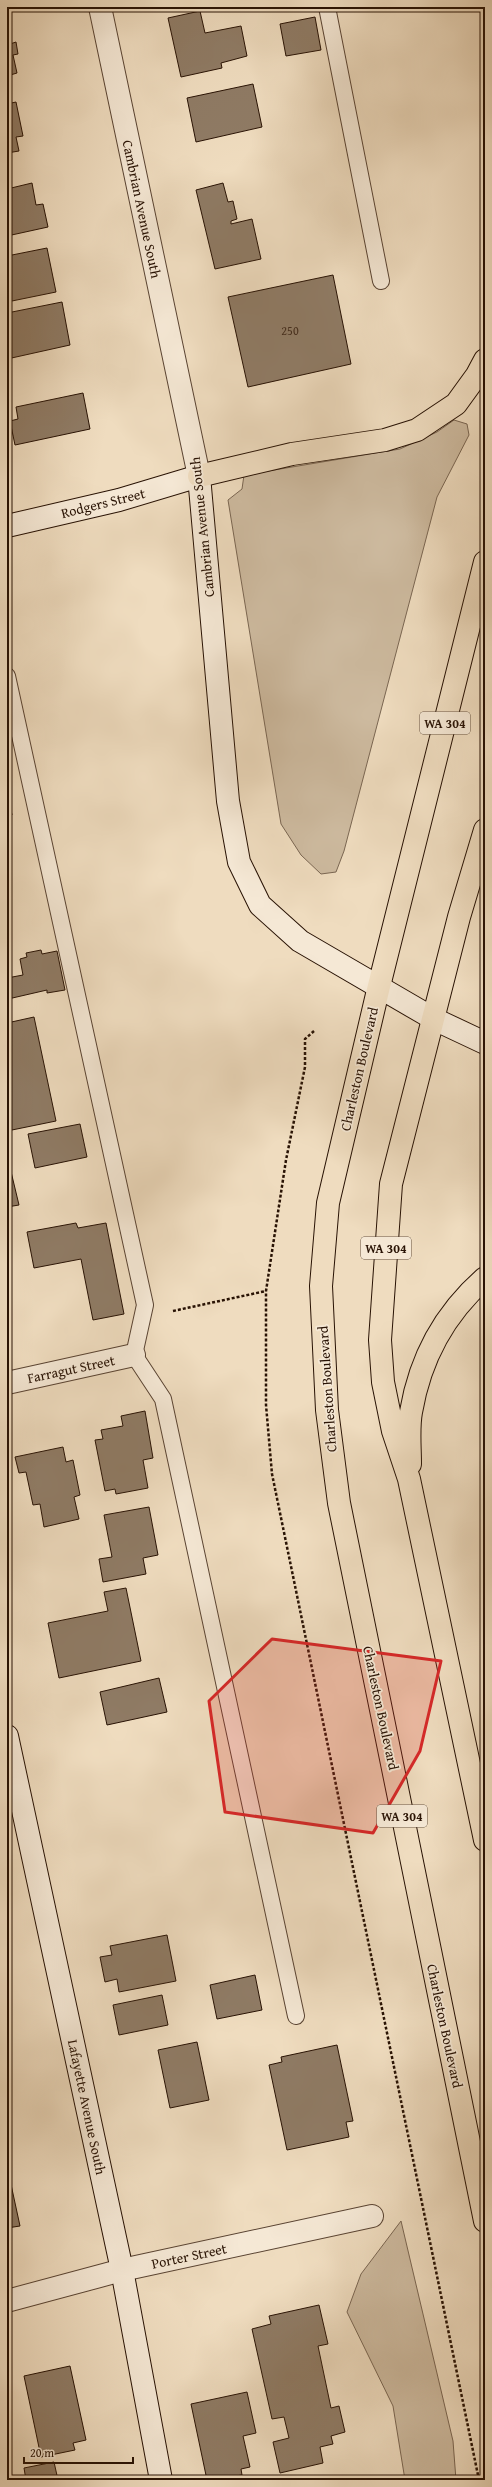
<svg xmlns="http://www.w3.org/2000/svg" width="492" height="2487" viewBox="0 0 492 2487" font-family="'Gentium Book Plus',serif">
<rect width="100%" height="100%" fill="#efdcbf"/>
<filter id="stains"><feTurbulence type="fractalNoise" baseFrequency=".005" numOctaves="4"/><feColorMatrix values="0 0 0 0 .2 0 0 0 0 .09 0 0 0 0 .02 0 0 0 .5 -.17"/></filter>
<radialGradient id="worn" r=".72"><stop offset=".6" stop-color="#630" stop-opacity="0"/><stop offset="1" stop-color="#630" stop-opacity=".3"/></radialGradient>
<g fill="#cdba9f" stroke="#7a6652">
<polygon points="454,420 467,424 469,435 437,497 344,851 336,872 321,874 301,855 281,824 228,500 242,489 244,475 400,449 437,432"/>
<polygon points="401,2221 453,2441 456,2480 405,2480 393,2406 347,2312 361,2274"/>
</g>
<g fill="#8f7b65" stroke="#281204">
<polygon points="200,11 205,33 241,26 247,56 221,63 222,68 181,77 168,18"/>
<polygon points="315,17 321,50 286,56 280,24"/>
<polygon points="7,31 10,44 16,42 18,54 13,55 17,73 7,76"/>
<polygon points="253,84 262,127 196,142 187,98"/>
<polygon points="16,102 23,136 16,137 19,151 7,153 7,104"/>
<polygon points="32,183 36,205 43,204 48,227 7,236 7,189"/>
<polygon points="223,183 228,202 233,201 237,219 231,221 231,224 252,219 261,259 215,269 196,190"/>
<polygon points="47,248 56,292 7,302 7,256"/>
<polygon points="333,275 351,364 248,387 228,297"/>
<polygon points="62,302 70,345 7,359 7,313"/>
<polygon points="83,393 90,429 15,445 10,421 18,419 16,407"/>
<polygon points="7,789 12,815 7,816"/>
<polygon points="7,931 11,951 7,952"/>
<polygon points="41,950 42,954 57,951 65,990 47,993 47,990 8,999 7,978 23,975 20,959 27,957 26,953"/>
<polygon points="34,1017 56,1121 7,1131 7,1023"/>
<polygon points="80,1124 87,1157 35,1168 28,1134"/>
<polygon points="7,1155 19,1205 7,1207"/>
<polygon points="76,1223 78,1228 106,1223 124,1314 93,1320 81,1259 34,1268 27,1232"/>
<polygon points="145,1411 153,1458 143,1460 148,1488 116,1494 115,1489 105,1491 95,1440 103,1439 101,1430 123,1426 121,1416"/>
<polygon points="63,1447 66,1462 73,1460 80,1495 74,1497 79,1519 44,1527 40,1504 33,1505 26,1472 19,1473 15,1457"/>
<polygon points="149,1507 158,1555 143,1558 146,1574 103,1582 99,1559 112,1557 104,1515"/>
<polygon points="126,1588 141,1661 59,1678 48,1623 108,1611 104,1592"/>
<polygon points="159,1678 167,1712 107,1725 100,1692"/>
<polygon points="167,1935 176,1981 119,1992 117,1979 105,1982 100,1957 112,1955 110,1946"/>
<polygon points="255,1975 262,2010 217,2019 210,1985"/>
<polygon points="162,1995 168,2025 119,2035 113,2005"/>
<polygon points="197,2042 209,2100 170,2108 158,2050"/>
<polygon points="337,2045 353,2121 346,2122 349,2137 287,2150 269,2065 282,2062 281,2057"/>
<polygon points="7,2166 20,2226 7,2228"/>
<polygon points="319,2305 328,2344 318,2346 331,2408 339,2406 345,2432 331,2436 333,2444 320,2447 323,2463 280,2473 273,2442 289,2438 284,2417 272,2419 252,2329 271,2324 269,2316"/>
<polygon points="70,2366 86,2440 73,2443 75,2450 41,2457 24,2376"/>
<polygon points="247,2392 256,2433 243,2436 250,2467 241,2469 242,2475 207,2480 191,2404"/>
<polygon points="54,2462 58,2480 26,2480 24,2468"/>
</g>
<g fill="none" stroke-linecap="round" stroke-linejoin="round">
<g stroke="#5a4433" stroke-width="18">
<g id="lane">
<polyline points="327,7 381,281"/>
<polyline points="7,676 145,1305 134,1355 163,1399 296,2016"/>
</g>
</g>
<g stroke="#5a4433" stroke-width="24">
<g id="street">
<polyline points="100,7 199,476"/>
<polyline points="7,1383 134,1355"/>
<polyline points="7,2301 122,2270 372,2216"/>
</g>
</g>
<g stroke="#281204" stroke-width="24">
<g id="secondary">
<polyline points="7,526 119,500 199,476 228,801 239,862 260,905 300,941 434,1019 485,1043"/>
<polyline points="7,1736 122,2270 161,2480"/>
</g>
</g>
<g stroke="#281204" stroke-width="24">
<g id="highway">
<polyline points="199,476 292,454 385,440 417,430 456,404 477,375 485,360"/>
<polyline points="485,562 379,986 328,1203 321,1286 327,1410 339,1503 485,2221"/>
<polyline points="485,830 459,917 391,1184 380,1340 383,1382 393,1431 409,1479 485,1840"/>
<path d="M 410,1464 C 410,1447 408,1428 411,1412 C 420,1359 445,1313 485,1278"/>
</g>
</g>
<g stroke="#281204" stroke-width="2.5" stroke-dasharray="3 2" stroke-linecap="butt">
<polyline points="314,1031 305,1039 305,1067 286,1160 266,1291 266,1405 272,1474 479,2480"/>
<polyline points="173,1311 266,1291"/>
</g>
<use href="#lane" stroke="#f5e8d5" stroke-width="16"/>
<use href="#street" stroke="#f5e8d5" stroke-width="22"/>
<use href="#secondary" stroke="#f5e8d5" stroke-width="22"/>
<use href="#highway" stroke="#efdcbf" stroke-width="22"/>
</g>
<path fill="#d62828" fill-opacity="0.2" stroke="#d62828" stroke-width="3" stroke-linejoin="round" d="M 272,1639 L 441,1661 L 420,1751 L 373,1833 L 225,1812 L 209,1701 Z"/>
<g text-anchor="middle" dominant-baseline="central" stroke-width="3.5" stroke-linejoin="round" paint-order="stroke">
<g font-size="12" fill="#422c1c">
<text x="290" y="330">250</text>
</g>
<g fill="#f5e8d5" stroke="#665243" stroke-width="1">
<rect x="420" y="712" width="50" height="22" rx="3"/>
<rect x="361" y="1237" width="50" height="22" rx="3"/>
<rect x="377" y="1805" width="50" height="22" rx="3"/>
</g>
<g font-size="13" font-weight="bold" fill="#281204">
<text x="445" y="723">WA 304</text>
<text x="386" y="1248">WA 304</text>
<text x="402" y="1816">WA 304</text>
</g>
<g font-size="14" fill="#281204" stroke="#f5e8d5">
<text transform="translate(142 209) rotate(78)">Cambrian Avenue South</text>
<text transform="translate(103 503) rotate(-14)">Rodgers Street</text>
<text transform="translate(202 527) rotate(-96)">Cambrian Avenue South</text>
<text transform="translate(359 1069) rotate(-77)">Charleston Boulevard</text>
<text transform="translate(71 1369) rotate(-12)">Farragut Street</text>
<text transform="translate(327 1389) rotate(-94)">Charleston Boulevard</text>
<text transform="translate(381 1708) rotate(78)">Charleston Boulevard</text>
<text transform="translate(445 2026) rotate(78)">Charleston Boulevard</text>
<text transform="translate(87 2107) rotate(78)">Lafayette Avenue South</text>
<text transform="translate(189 2256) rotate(-12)">Porter Street</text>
</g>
</g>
<rect width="492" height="2487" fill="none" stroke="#efdcbf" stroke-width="24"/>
<rect x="8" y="8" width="476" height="2471" fill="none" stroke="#281204" stroke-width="2"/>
<rect x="12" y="12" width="468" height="2463" fill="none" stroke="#281204"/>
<path d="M24 2457v6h109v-6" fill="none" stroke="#281204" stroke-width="2"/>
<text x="30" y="2457" font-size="12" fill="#281204" stroke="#f5e8d5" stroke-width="3" paint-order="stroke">20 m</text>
<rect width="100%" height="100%" filter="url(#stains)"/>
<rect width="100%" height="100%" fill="url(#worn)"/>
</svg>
